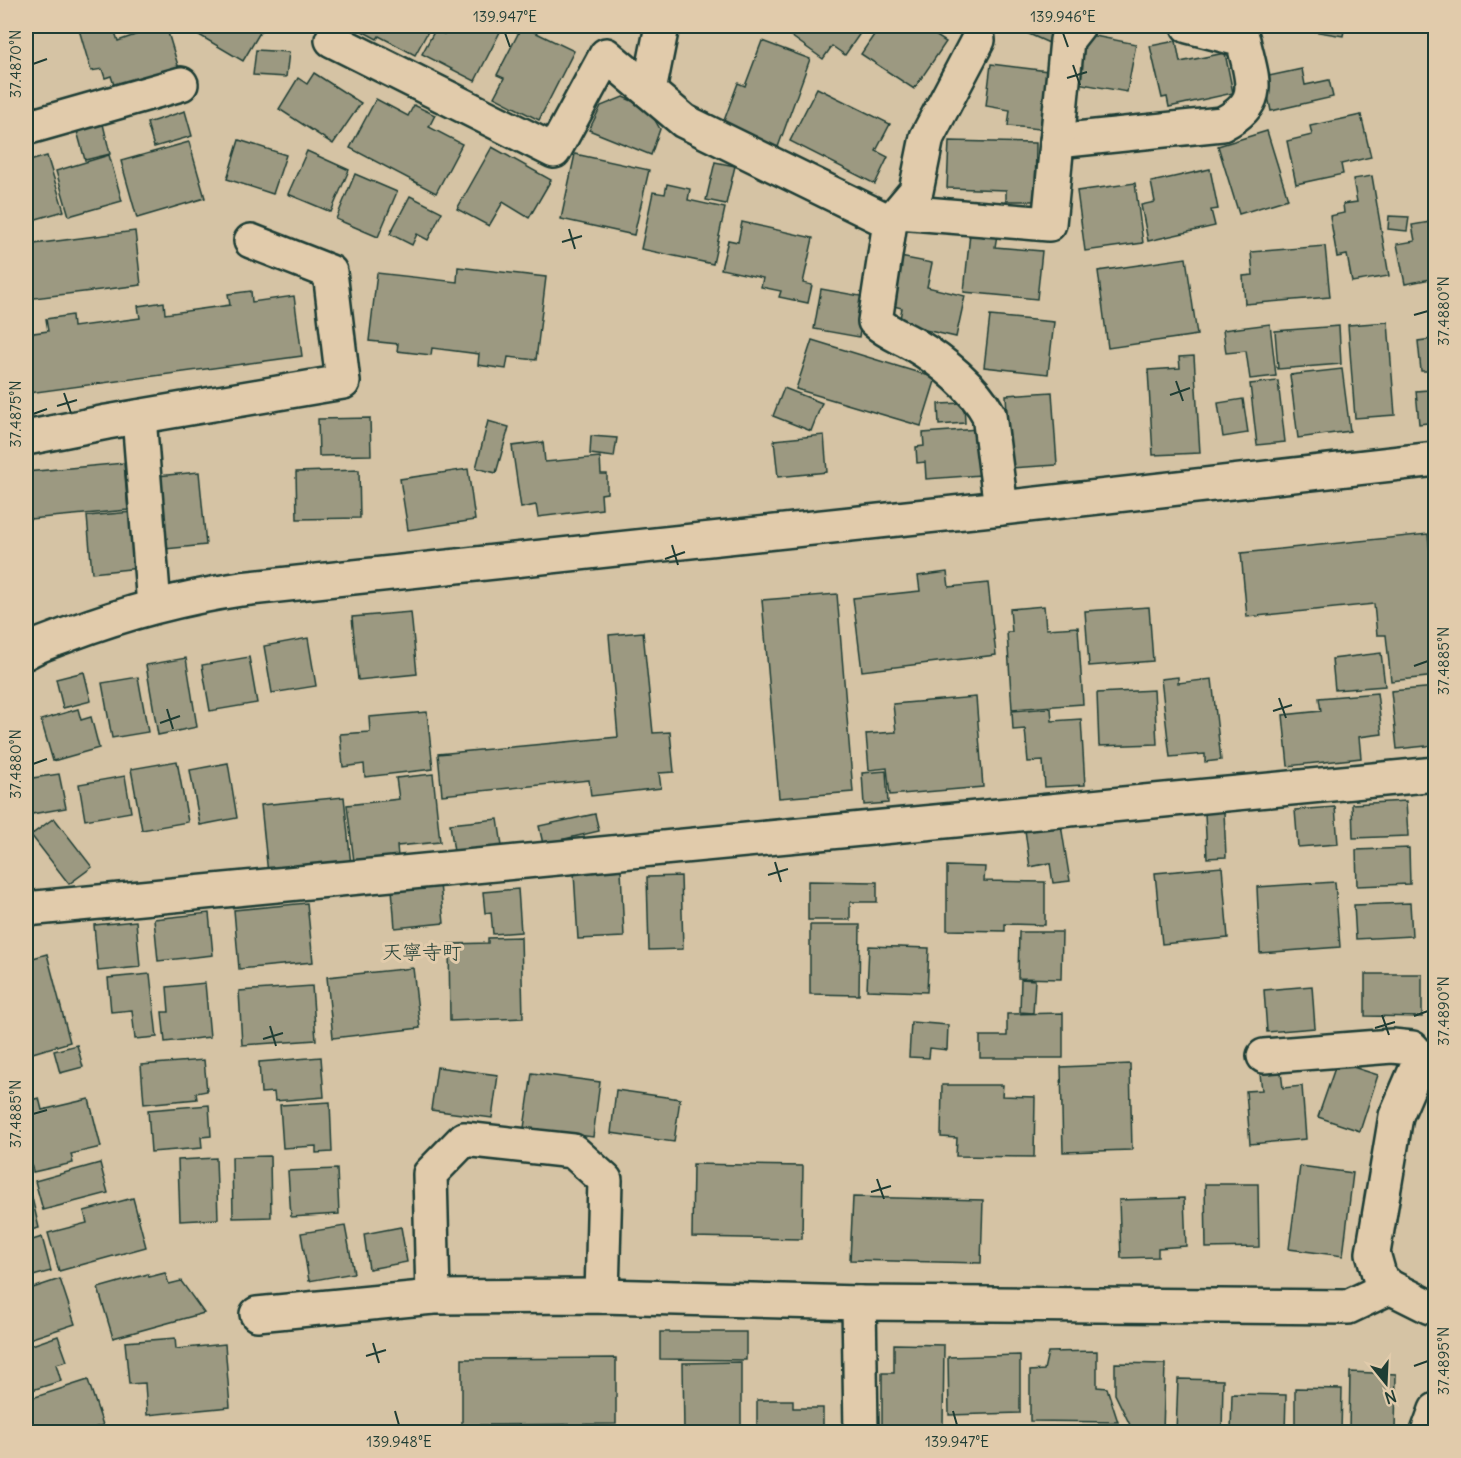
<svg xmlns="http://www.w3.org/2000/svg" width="1461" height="1458" viewBox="0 0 1461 1458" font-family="Delius,'Klee One',sans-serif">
<rect width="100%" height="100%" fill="#d5c3a4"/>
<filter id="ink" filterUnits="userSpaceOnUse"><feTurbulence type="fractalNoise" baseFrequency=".0167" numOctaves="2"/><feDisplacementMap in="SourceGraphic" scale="12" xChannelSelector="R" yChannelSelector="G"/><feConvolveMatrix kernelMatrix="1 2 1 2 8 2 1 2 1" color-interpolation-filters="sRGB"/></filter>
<g filter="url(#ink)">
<g fill="#9c9981" stroke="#1f3d34" stroke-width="1.5">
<polygon points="78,26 113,26 118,41 138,34 136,26 156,26 157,28 166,26 180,72 116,91 111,76 105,78 102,69 91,71"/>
<polygon points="198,26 255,26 262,29 243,61 194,32"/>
<polygon points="363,26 431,26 415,55 379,36 377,39 360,30"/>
<polygon points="448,26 503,26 475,81 422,54 435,30 444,34"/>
<polygon points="522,26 574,51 539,120 494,97 504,78 497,75"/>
<polygon points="777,26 858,26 863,29 845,55 832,46 823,59"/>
<polygon points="880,26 921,26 946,42 914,89 861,54"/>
<polygon points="1011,26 1057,26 1049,43"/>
<polygon points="1282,26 1345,26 1343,36"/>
<polygon points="1079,33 1136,44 1127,92 1071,82"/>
<polygon points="762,41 810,59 778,147 722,126 738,83 745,86"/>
<polygon points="1176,41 1180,62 1225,53 1233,93 1169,107 1167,97 1162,98 1150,46"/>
<polygon points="256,50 289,52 286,77 253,75"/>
<polygon points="991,64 1048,71 1040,129 1008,126 1010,110 986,106"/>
<polygon points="26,68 35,100 26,102"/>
<polygon points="1302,69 1305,85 1329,80 1333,97 1271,111 1264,77"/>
<polygon points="314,73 361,103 333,144 279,109 298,78 307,84"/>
<polygon points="817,88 890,124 876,151 888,157 875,184 790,141"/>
<polygon points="623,97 648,108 660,129 651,155 589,130 601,106"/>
<polygon points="376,99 408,116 414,105 435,115 429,127 462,144 436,193 350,148"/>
<polygon points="185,111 192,136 154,147 147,123"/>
<polygon points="1361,115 1371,157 1341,164 1343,174 1296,184 1287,141 1312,135 1310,126"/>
<polygon points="103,124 110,154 85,160 77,131"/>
<polygon points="1267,131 1288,199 1239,214 1218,146"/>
<polygon points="239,140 286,155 273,194 227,179"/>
<polygon points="949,141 1036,143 1035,201 1006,201 1006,190 947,188"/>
<polygon points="189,142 205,198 137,218 121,161"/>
<polygon points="492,147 551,180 529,218 503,202 489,226 457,209"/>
<polygon points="307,151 349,170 331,212 288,194"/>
<polygon points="575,154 649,170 634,235 561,219"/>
<polygon points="109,155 122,201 69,216 56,171"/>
<polygon points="47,156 64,211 26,222 26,162"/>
<polygon points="715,162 735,166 726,204 706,200"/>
<polygon points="1210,169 1218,209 1211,210 1215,226 1148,241 1141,205 1155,202 1151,182"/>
<polygon points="355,174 397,192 378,237 336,219"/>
<polygon points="1372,176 1389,276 1352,282 1347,255 1337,257 1330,216 1344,213 1343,204 1357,202 1353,179"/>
<polygon points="1135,183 1143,243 1085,251 1077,191"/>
<polygon points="667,184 690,189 688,200 725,208 713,264 641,249 653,192 665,194"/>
<polygon points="410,196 442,212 428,240 417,234 412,245 390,234"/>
<polygon points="1389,216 1409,217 1407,231 1388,229"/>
<polygon points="1436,221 1436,278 1405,284 1397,244 1415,241 1412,225"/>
<polygon points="742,222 813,238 803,283 812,285 808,303 779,297 781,291 761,287 763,278 721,269 728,240 738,242"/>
<polygon points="135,231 141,285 26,299 26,245"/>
<polygon points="970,233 997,235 995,247 1042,251 1037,299 964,292"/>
<polygon points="1325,246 1330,297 1245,304 1243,276 1253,275 1251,252"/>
<polygon points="900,257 932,263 927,287 965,296 956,337 899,324 902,308 889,305"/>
<polygon points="1186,258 1197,335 1108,348 1098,271"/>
<polygon points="458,267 546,277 536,360 508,357 506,369 478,365 479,354 432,348 431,355 397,351 398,344 369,341 377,273 457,282"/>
<polygon points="821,289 866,297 859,337 814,329"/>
<polygon points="251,291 252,302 294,296 302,356 29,393 26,367 26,334 48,331 46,319 72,315 73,327 140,318 138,306 164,302 165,314 230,305 228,294"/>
<polygon points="990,316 1054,322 1048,374 984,367"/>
<polygon points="1388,322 1395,415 1355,418 1348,325"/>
<polygon points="1270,324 1276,376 1250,379 1246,351 1226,353 1223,330"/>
<polygon points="1436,324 1436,371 1421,371 1418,341 1432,339 1430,325"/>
<polygon points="1339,326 1341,364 1278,369 1275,331"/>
<polygon points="812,340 936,378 921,426 796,389"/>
<polygon points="1194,356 1200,453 1153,455 1148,370 1180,368 1179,357"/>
<polygon points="1342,369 1350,431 1298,438 1290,375"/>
<polygon points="1278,381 1285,442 1257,445 1250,384"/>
<polygon points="1436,382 1436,422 1419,424 1416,391 1428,390 1428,383"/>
<polygon points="784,388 822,403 811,431 773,416"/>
<polygon points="1052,392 1057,465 1010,468 1006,395"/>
<polygon points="1243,399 1248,433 1223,437 1218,403"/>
<polygon points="964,403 965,423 939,425 938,404"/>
<polygon points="370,418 371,455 319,456 318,419"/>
<polygon points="488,421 509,427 496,473 476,468"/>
<polygon points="978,429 981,475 926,479 925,462 917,463 916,447 924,446 923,433"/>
<polygon points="824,435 827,472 778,477 774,440"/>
<polygon points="591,436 617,438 614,457 590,454"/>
<polygon points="543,442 545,462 600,457 601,474 607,474 607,493 601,494 602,509 538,517 536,505 521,508 512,446"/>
<polygon points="124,463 128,510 30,519 26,472"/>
<polygon points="468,469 475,520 408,530 400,479"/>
<polygon points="359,470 360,518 297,519 296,472"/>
<polygon points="199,472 206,545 165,549 157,476"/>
<polygon points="133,512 139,568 92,573 87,516"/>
<polygon points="1428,534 1436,608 1436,676 1391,681 1386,635 1377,635 1374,604 1247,617 1241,553"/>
<polygon points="947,572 949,587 988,583 996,655 862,671 853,598 920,591 918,576"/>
<polygon points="837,594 853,792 779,798 762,600"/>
<polygon points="1044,606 1046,629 1078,627 1083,704 1012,709 1007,632 1012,632 1010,609"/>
<polygon points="1149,607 1153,661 1089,666 1085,611"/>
<polygon points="411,612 417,674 358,680 352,617"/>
<polygon points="643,632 653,733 670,732 674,772 659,773 661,788 591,796 589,780 442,795 438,754 618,737 609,635"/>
<polygon points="308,638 316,686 272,693 264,646"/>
<polygon points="1381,653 1385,686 1335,690 1332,659"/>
<polygon points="249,657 257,703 210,711 202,665"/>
<polygon points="186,658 197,727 158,735 146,665"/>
<polygon points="84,672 91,701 63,708 56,679"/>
<polygon points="138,677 148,732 112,738 102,683"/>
<polygon points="1178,677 1178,683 1212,679 1221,760 1205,762 1205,754 1170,757 1161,679"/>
<polygon points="1436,687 1436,745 1397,749 1391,691"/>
<polygon points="1154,690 1157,744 1099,746 1097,693"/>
<polygon points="1377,693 1382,734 1359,737 1361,758 1288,766 1283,715 1321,711 1319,698"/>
<polygon points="976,697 983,787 890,795 887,768 869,770 866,734 896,732 893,704"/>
<polygon points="1051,708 1052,721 1081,719 1085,785 1045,787 1043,761 1028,762 1025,729 1013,730 1012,711"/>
<polygon points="78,709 81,720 91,717 99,748 53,761 41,720"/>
<polygon points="427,712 433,769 365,777 364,764 343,767 340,734 370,732 369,717"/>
<polygon points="177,761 188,822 142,830 131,769"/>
<polygon points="228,763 237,818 200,825 190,770"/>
<polygon points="886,771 888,803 864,805 862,773"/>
<polygon points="59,774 66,808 26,815 26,779"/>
<polygon points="433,774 440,842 397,846 398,857 354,862 347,805 399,799 396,778"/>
<polygon points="125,776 131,812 85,820 79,784"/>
<polygon points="344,797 351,865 268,874 261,805"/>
<polygon points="1406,801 1408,836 1353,838 1352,804"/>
<polygon points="1335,807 1338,844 1298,847 1295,810"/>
<polygon points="1224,812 1226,857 1207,858 1205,813"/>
<polygon points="595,814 599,831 543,844 539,826"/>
<polygon points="54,818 92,867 69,884 31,835"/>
<polygon points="498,819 502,846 454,852 450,824"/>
<polygon points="1061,825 1070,881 1053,883 1050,863 1030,867 1025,830"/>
<polygon points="1409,848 1410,884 1357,886 1356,850"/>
<polygon points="947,866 985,867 984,881 1045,882 1045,925 1005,924 1005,931 947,930"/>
<polygon points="1222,867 1228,938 1162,944 1155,873"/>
<polygon points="621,870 624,937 578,939 574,873"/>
<polygon points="681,876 683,949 649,950 647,877"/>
<polygon points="808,881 877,882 877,902 850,902 850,920 808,920"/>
<polygon points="1335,882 1340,947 1260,953 1257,887"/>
<polygon points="440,884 444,923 395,928 392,889"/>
<polygon points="518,889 521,932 493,934 491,912 485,913 483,892"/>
<polygon points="307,903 313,962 239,969 234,910"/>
<polygon points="1410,903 1412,936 1356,939 1354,905"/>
<polygon points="209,913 213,955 158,961 154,919"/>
<polygon points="136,921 140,967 98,971 94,925"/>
<polygon points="810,925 860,925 859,995 810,994"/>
<polygon points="1019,932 1062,932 1061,979 1018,978"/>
<polygon points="521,937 523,1018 450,1021 449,944 488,943 488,938"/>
<polygon points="869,946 929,948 927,992 867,990"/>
<polygon points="47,954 70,1042 26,1055 26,960"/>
<polygon points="413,968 420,1028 333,1038 327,977"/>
<polygon points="150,974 157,1037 135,1039 132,1010 111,1012 108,978"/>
<polygon points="1365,974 1422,974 1422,1017 1365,1016"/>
<polygon points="1021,979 1035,980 1033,1013 1020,1012"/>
<polygon points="205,983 210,1037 165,1042 162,1012 169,1012 167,987"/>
<polygon points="312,986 316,1040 242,1045 239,991"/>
<polygon points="1312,986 1315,1028 1267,1032 1264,990"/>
<polygon points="1063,1013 1063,1058 980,1058 980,1036 1007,1036 1007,1014"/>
<polygon points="911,1022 948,1025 947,1050 930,1048 929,1058 909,1057"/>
<polygon points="77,1045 83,1067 60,1073 54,1051"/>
<polygon points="321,1057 324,1097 275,1101 274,1092 261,1093 259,1062"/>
<polygon points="204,1060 207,1091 196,1093 197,1099 144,1104 141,1065"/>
<polygon points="1337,1062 1378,1075 1360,1131 1318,1117"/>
<polygon points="1130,1064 1132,1150 1063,1152 1061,1067"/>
<polygon points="437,1067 498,1075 492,1118 431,1110"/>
<polygon points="1281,1072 1283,1088 1302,1086 1306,1139 1250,1144 1246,1091 1262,1090 1260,1074"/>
<polygon points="532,1073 600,1082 593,1137 524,1128"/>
<polygon points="942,1085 1003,1085 1002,1096 1035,1097 1034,1157 956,1156 957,1138 941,1137"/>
<polygon points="616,1090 680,1099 674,1142 611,1133"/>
<polygon points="39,1098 42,1110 89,1099 101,1147 71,1154 73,1163 33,1172 26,1140 26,1101"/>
<polygon points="330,1102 332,1152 316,1153 316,1146 283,1148 280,1105"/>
<polygon points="209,1105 211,1136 201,1137 202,1148 151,1152 148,1110"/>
<polygon points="270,1156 271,1217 233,1218 232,1157"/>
<polygon points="216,1158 218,1219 180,1221 178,1160"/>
<polygon points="100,1163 108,1193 43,1210 35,1181"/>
<polygon points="693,1164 803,1166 802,1239 692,1237"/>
<polygon points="1300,1166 1353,1173 1343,1256 1289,1249"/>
<polygon points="337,1169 339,1214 291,1217 288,1171"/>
<polygon points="26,1172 39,1228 26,1231"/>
<polygon points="1205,1184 1258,1184 1259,1247 1206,1248"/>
<polygon points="853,1197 983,1200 981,1263 850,1260"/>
<polygon points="133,1198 146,1247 59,1271 48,1233 87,1223 84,1211"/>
<polygon points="1184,1198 1186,1246 1158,1248 1158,1257 1121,1258 1119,1200"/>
<polygon points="345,1226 354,1273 309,1281 301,1233"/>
<polygon points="401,1227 407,1262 369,1269 364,1234"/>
<polygon points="42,1237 51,1271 26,1278 26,1242"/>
<polygon points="165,1273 169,1284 181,1281 204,1313 113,1338 98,1288 148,1274 149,1277"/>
<polygon points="60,1279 75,1324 26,1340 26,1284 27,1290"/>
<polygon points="660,1332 746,1332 746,1360 660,1359"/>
<polygon points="58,1336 67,1361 56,1364 61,1381 26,1392 26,1347"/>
<polygon points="175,1338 176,1349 225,1344 230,1407 147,1415 145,1383 129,1384 125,1342"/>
<polygon points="894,1344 944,1345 943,1426 882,1426 882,1373 894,1373"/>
<polygon points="1097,1351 1097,1387 1107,1388 1118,1422 1030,1421 1030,1371 1044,1370 1048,1352"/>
<polygon points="1020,1355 1020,1413 949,1415 948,1357"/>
<polygon points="616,1358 616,1424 462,1425 462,1359"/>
<polygon points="741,1362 741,1432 684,1432 683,1363"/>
<polygon points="1115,1363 1165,1364 1163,1432 1133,1431 1115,1394"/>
<polygon points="1350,1372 1396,1374 1395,1432 1349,1432"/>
<polygon points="1178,1379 1223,1380 1222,1432 1176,1432"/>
<polygon points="88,1380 103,1425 84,1431 85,1432 26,1432 26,1400"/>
<polygon points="1295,1388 1342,1389 1341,1432 1295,1432"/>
<polygon points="1232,1394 1286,1395 1285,1432 1231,1432"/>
<polygon points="757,1400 793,1400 793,1408 823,1408 823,1432 757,1432"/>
</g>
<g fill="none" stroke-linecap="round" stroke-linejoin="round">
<g stroke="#1f3d34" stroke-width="38">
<g id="minor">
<polyline points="332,40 554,151 606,55 684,121 890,222"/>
<path d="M 978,40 L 927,137 L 916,191 L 890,222 L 875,321 C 888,333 901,337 915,345 C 943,362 974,387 989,415 L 1001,508"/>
<polyline points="649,91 662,26"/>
<polyline points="26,128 181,84"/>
<path d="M 1057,141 L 1222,124 C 1265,102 1252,80 1243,40 L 1188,26"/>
<polyline points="899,212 1049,224 1067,40 1078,26"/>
<polyline points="139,417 154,606"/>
<polyline points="26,438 107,422 343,382 330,272 251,241"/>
<path d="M 26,652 C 39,644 55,640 69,634 C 125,613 181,598 241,589 L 1001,508 L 1436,459"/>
<polyline points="26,909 1436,774"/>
<polyline points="1264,1056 1392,1046 1412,1048 1421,1058 1396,1116 1373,1253 1380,1278 1390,1287 1430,1307 1436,1307"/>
<polyline points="433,1297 430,1174 464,1139 573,1151 605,1180 602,1296"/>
<polyline points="859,1303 861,1432"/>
<polyline points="257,1314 433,1297 602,1296 859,1303 1348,1307 1390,1287"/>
<polyline points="1428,1432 1436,1410"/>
</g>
</g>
<use href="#minor" stroke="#e1cbab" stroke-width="33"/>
</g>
</g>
<path fill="none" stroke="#1f3d34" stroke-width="2" d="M 505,33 L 510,47M 1063,33 L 1068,47M 33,64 L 47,59M 1073,65 L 1080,85M 1067,78 L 1087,72M 569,229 L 575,249M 562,242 L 582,236M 1414,315 L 1428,311M 1176,381 L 1183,401M 64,393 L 71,413M 1170,395 L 1190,388M 57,406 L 77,400M 33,414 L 47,409M 672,545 L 678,565M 665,559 L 685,552M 1414,666 L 1428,661M 1279,698 L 1286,718M 167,709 L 173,729M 1273,711 L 1292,705M 160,723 L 180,716M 33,764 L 47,759M 775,862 L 781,882M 768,875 L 788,869M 1382,1015 L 1389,1035M 1414,1016 L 1428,1011M 270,1026 L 276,1046M 1375,1028 L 1395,1022M 263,1039 L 283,1033M 33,1114 L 47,1110M 877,1179 L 884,1199M 871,1192 L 891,1186M 373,1343 L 379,1363M 366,1356 L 386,1350M 1414,1366 L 1428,1361M 395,1411 L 399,1425M 953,1411 L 957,1425"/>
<g text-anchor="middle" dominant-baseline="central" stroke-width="6" stroke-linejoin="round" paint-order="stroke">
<g font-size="20" fill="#1f3d34" stroke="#e1cbab">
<text x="422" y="951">天寧寺町</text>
</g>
</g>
<rect width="1461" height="1458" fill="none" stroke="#e1cbab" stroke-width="66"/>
<g transform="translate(1386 1383) rotate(162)" stroke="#e1cbab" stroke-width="4.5" paint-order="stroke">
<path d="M0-4.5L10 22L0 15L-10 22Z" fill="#1f3d34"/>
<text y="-9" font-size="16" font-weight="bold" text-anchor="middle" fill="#1f3d34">N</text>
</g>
<rect x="33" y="33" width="1395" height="1392" fill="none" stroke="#1f3d34" stroke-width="2"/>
<g font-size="15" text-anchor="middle" fill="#1f3d34">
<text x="505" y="22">139.947°E</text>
<text x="1063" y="22">139.946°E</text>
<text transform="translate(16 64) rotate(-90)" y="5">37.4870°N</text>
<text transform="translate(1444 311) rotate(-90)" y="5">37.4880°N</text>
<text transform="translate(16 414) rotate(-90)" y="5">37.4875°N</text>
<text transform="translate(1444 661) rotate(-90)" y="5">37.4885°N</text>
<text transform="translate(16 764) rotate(-90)" y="5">37.4880°N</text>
<text transform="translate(1444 1011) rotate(-90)" y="5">37.4890°N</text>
<text transform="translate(16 1114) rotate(-90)" y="5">37.4885°N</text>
<text transform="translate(1444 1361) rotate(-90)" y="5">37.4895°N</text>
<text x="399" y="1447">139.948°E</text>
<text x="957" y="1447">139.947°E</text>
</g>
</svg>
